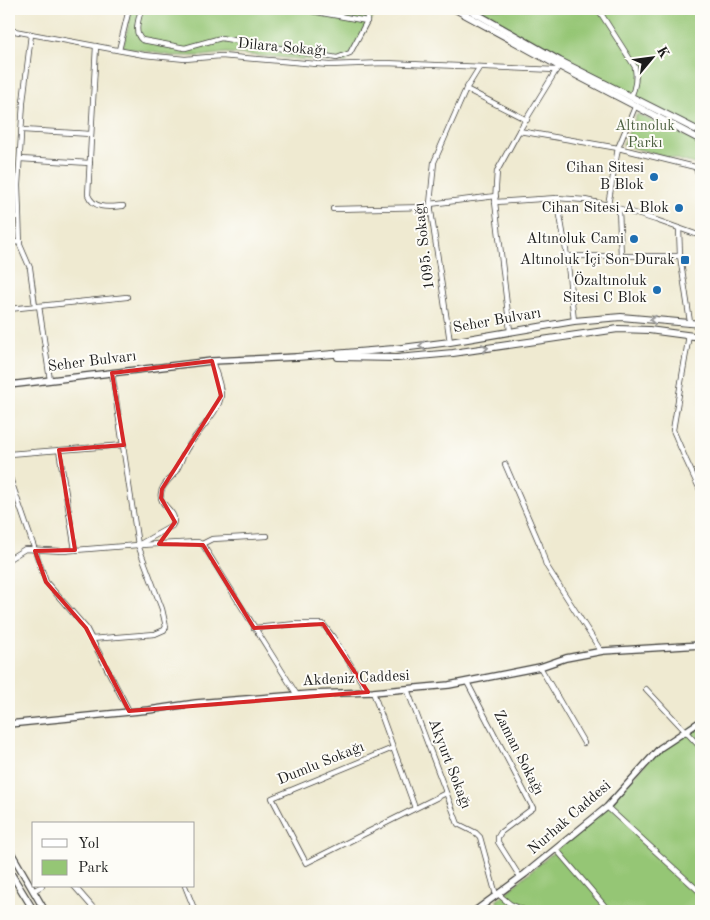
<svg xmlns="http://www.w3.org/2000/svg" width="710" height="920" viewBox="0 0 710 920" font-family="'Old Standard TT',serif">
<rect width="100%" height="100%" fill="#fdfcf7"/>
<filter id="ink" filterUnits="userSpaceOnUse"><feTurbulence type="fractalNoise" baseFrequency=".02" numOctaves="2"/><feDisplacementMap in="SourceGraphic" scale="10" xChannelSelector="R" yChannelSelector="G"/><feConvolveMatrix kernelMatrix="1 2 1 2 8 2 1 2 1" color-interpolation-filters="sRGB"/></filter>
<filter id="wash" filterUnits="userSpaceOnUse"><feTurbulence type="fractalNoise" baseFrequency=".0096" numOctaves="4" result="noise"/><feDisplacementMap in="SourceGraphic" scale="20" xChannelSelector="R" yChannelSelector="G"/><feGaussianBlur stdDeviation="1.12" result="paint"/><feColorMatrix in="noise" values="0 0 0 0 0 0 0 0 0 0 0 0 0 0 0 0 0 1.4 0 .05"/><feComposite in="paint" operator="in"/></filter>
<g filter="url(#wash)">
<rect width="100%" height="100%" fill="#efead1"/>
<g fill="#95c675" stroke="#587148">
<polygon points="132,9 378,9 346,63 226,53 203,56 172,56 123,47"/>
<polygon points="469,9 701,9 701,134"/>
<polygon points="637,114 701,143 701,170 698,165 623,145"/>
<polygon points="701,722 701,911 509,911 496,901 603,810 651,758"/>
</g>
</g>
<g filter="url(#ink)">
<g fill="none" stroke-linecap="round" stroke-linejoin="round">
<g stroke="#3c3b37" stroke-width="6">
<g id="minor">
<path d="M 141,9 C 139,19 133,33 142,40 L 185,48 L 221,38 L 337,58 L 350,53 L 367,21 L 367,9"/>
<polyline points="300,9 367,21"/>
<path d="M 598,9 L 635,67 C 637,78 636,86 631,97"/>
<polyline points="9,30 144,55 185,59 221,56 329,65 385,63 556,70"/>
<polyline points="31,34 23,102 18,185 20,245 30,268 35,306"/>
<path d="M 96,46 L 88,195 C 94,210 110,207 123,206"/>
<polyline points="119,50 129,9"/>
<polyline points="466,89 527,120"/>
<polyline points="22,130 91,134"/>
<polyline points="519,131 618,148 695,167 701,178"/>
<polyline points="20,159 90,163"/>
<polyline points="557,198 567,256 574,321"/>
<polyline points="495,202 557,198 585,200 608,205 656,220 701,236"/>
<polyline points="430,204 496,196"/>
<polyline points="608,205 618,148 635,107"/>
<polyline points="333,209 431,207"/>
<polyline points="619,209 621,256"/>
<polyline points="679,228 680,256 690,322"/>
<polyline points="9,243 20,242"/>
<polyline points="567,256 680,256"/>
<polyline points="39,306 50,380"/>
<polyline points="9,309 127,297"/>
<polyline points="510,331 495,202 497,171 519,131 557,69"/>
<polyline points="689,335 673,430 686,460 701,492"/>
<polyline points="450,342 430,204 434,162 466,89 479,68"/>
<polyline points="59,450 75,550"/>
<polyline points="9,454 124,445"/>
<polyline points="505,464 540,545 546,565 601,651"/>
<polyline points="9,475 46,582 86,628 129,711"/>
<polyline points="202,544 212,539 267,536"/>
<polyline points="140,545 198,542 203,545 297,695"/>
<path d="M 9,559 L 25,549 L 63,551 L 138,545 L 172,526 C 181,512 158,507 161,493 C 162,484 172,478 176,471 C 181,463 183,454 188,447 C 196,433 220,411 221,395 C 221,384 215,371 212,361"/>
<polyline points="254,628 296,624 323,624 333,637 368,692"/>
<polyline points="91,639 155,634 164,630 166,627 162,609 138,545 112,373"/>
<polyline points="540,667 584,743"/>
<polyline points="467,682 533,808 501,832 498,837 498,842 520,877"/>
<polyline points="407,689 458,824 476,833 480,837 496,895"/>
<polyline points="646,689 701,748"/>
<polyline points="373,692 415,808"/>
<polyline points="393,748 272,798 306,863 446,793"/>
<polyline points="607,807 701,893"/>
<polyline points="556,849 609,911"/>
<polyline points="74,886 96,911"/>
<polyline points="185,886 195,911"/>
<polyline points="33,891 42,886"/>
<polyline points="498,894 510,904 526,911"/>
</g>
</g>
<g stroke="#3c3b37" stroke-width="8">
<g id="tertiary">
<polyline points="9,385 212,361 297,357"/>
<polyline points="9,724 149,710 196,703 310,694 373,692 449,685 540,667 566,658 603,651 701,645"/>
<polyline points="9,849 45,911"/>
<polyline points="9,870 34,911"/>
<polyline points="475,911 525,874 607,807 660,748 701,721"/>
</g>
</g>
<g stroke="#3c3b37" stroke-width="8">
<g id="secondary">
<polyline points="455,9 559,66 701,140"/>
<polyline points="468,9 560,61 701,132"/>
<polyline points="297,357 394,349 450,342 574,321 621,317 701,324"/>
<polyline points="338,357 397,358 453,353 618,329 649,330 701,337"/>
</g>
</g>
<use href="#minor" stroke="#fff" stroke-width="4.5"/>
<use href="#tertiary" stroke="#fff" stroke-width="5.5"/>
<use href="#secondary" stroke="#fff" stroke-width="6"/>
</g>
<defs><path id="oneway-chevron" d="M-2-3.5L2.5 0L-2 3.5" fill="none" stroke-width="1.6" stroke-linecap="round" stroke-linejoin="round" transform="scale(1.25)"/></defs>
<g stroke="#999">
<use href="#oneway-chevron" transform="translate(653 320) rotate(-176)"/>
<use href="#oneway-chevron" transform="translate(422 346) rotate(173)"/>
<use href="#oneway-chevron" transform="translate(485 348) rotate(-8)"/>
</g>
</g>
<path fill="none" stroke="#d62828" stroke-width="4" stroke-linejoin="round" d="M 212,361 L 221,396 L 162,489 L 161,498 L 175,522 L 159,544 L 203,545 L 254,628 L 323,624 L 368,692 L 129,711 L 86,628 L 46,582 L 35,551 L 75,550 L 59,450 L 124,445 L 112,373 Z"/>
<g fill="#1f6fb2" stroke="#fdfcf7" stroke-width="2">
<circle cx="654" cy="177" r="5"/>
<circle cx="679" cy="208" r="5"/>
<circle cx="634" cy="239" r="5"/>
<rect x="680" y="255" width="10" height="10" rx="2.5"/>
<circle cx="657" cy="290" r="5"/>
</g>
<g text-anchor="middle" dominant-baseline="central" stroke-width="4" stroke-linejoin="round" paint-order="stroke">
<g font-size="15" fill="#1c1c1c" stroke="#fdfcf7">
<text transform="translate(282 48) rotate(5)">Dilara Sokağı</text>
<text transform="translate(425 246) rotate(-97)">1095. Sokağı</text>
<text transform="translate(497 321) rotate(-10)">Seher Bulvarı</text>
<text transform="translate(92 362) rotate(-7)">Seher Bulvarı</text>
<text transform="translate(356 679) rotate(-3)">Akdeniz Caddesi</text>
<text transform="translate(518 753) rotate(63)">Zaman Sokağı</text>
<text transform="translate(321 764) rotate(-22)">Dumlu Sokağı</text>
<text transform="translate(449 764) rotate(69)">Akyurt Sokağı</text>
<text transform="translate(570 818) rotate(-41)">Nurhak Caddesi</text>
</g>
<g font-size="15" fill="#4c6040" stroke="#fdfcf7">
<text x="645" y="126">Altınoluk<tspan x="645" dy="17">Parkı</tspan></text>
</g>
<g font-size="15" fill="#1c1c1c" stroke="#fdfcf7" text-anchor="end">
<text x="644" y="168">Cihan Sitesi<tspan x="644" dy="17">B Blok</tspan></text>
<text x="669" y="208">Cihan Sitesi A Blok</text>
<text x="624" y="239">Altınoluk Cami</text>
<text x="675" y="260">Altınoluk İçi Son Durak</text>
<text x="647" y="281">Özaltınoluk<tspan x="647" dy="17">Sitesi C Blok</tspan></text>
</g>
</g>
<rect width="710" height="920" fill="none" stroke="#fdfcf7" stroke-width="30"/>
<rect x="32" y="822" width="162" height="65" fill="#fdfcf7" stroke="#a3a29f"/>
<rect x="42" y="839" width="25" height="8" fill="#ffffff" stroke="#a3a29f"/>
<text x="78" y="848" font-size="15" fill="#1c1c1c">Yol</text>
<rect x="42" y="860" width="25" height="15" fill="#95c675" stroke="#a3a29f"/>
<text x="78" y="872" font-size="15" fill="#1c1c1c">Park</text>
<g transform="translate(652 58) rotate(61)" stroke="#fdfcf7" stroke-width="4" paint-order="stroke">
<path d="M0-4L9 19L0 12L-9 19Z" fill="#1c1c1c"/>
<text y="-8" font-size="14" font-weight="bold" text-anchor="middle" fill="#1c1c1c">K</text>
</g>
</svg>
